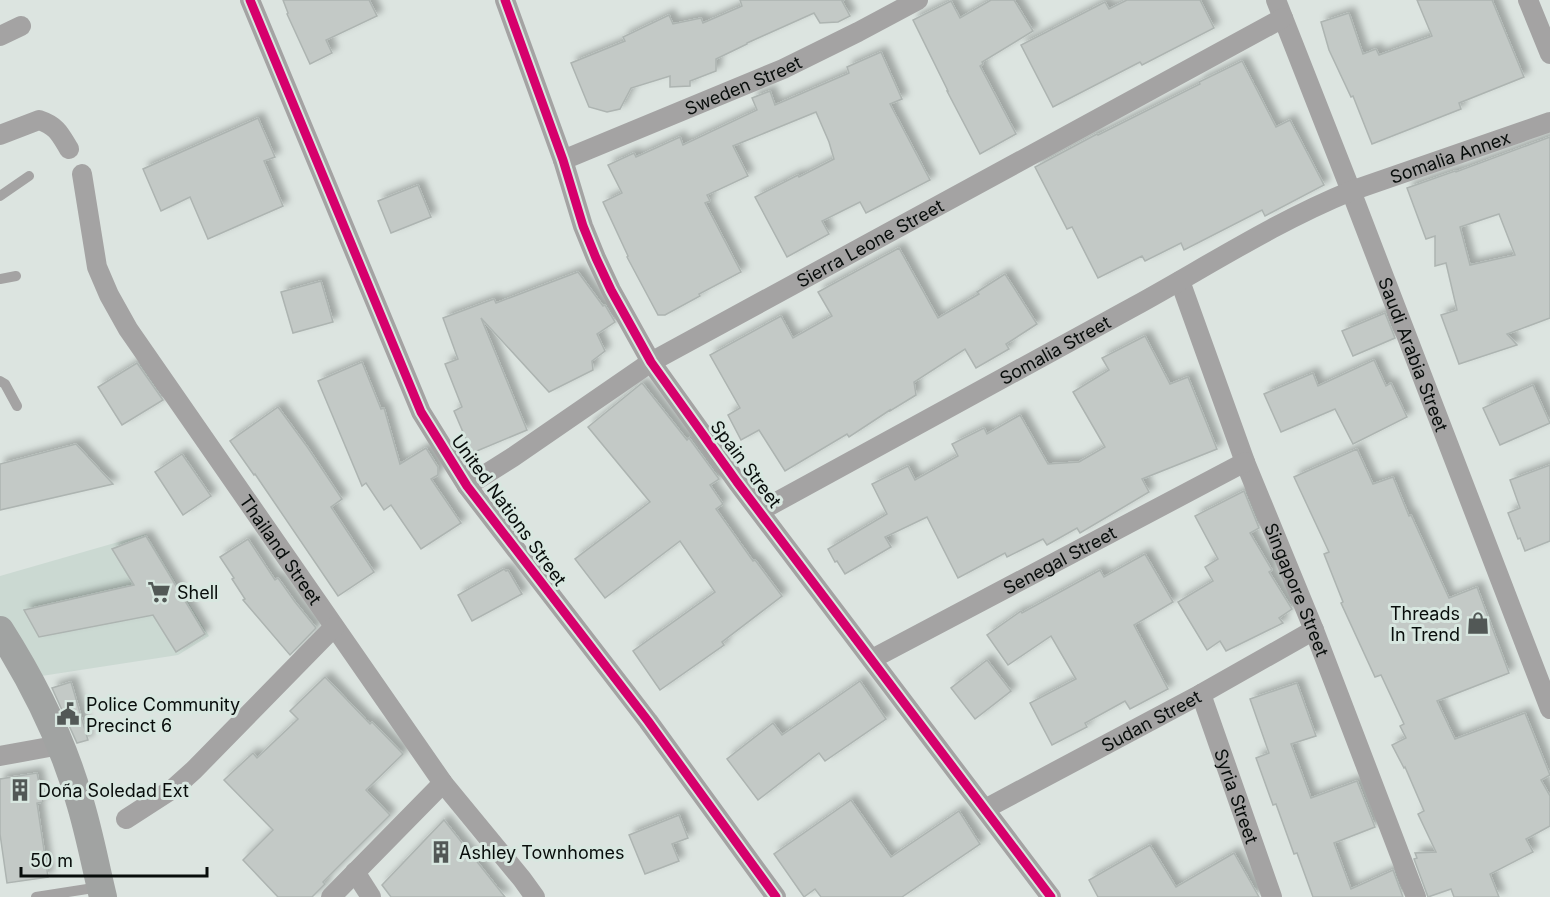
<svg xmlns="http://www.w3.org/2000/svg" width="1550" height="897" viewBox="0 0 1550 897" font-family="Inter,sans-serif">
<defs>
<filter id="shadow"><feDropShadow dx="5.5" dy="-5.5" stdDeviation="3" flood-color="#0004"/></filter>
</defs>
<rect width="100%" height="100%" fill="#dce4e0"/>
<polygon fill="#cbd9d2" points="146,534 209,636 178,655 35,677 0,620 0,576"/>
<g fill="#c3c9c6" stroke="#adb4b1" stroke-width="1.5" fill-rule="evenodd" filter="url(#shadow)">
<polygon points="283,0 369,0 377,16 326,40 332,53 310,64 287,14 288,13"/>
<polygon points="740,0 844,0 842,1 850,16 838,22 820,23 814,13 747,43 747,44 716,59 716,71 690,81 690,86 670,87 670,76 631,88 620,109 607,112 589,107 571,63 625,41 623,37 669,15 673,24 701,18 703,23 742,6"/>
<polygon points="991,0 1014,0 1033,31 982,62 983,64 980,66 1016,134 980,154 947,91 948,91 913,20 951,1 960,18"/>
<polygon points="1127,0 1200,0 1214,28 1142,65 1140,62 1053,107 1021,45 1105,2 1109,9"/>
<polygon points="1417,0 1492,0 1524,77 1459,103 1461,109 1372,144 1353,96 1351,97 1329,50 1321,22 1349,13 1363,54 1376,49 1379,55 1432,36"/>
<polygon points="881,52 902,99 890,104 930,180 866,213 860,202 822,221 829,234 787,257 755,197 798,175 799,177 834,159 829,142 816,112 733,146 748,176 707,195 710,201 705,203 741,272 699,294 700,296 665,315 658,315 627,257 628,256 603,202 622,193 608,165 634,153 636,157 680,137 683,145 757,110 752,98 770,91 775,105 849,73 847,67"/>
<polygon points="1242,61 1276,127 1290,120 1324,185 1265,216 1262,210 1184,250 1181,243 1145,261 1142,256 1098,278 1072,227 1067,229 1035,167 1097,134 1098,135 1200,84 1199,82"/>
<polygon points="258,118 275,157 264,161 283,206 208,239 190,197 161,211 143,169"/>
<path d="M 1550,137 L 1550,318 L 1507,334 L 1517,345 L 1459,364 L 1441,315 L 1457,310 L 1446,263 L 1435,266 L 1435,236 L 1426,239 L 1407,188 L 1455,171 L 1456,172 ZM 1499,214 L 1515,255 L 1470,265 L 1460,227 Z"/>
<polygon points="418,185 431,217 391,233 378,201"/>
<polygon points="899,248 938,318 979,294 977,292 1005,274 1037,324 1006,344 1009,349 976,368 965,349 914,382 916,395 890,411 890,410 849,437 847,434 785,471 759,430 741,440 728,415 740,408 710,355 781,316 793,338 832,316 818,292"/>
<polygon points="578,272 603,306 605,305 615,322 597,334 605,351 592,361 593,370 549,392 481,318 527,430 472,453 454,411 462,407 445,364 458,359 443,318 494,299 496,303"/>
<polygon points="321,281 333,322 293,333 281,292"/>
<polygon points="1385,313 1395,338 1353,356 1342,331"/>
<polygon points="1145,336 1170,384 1188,377 1217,449 1142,479 1149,492 1080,533 1077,528 1047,545 1043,539 1007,557 1005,553 958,578 927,517 885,537 891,547 845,574 837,561 835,562 828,549 887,514 872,484 908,466 915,480 958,456 952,444 984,428 987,434 1020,415 1048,464 1079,462 1105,447 1073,392 1109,370 1102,358"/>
<polygon points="1374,360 1386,386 1391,383 1407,417 1353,444 1335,409 1281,432 1264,394 1313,373 1318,386"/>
<polygon points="362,362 381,409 384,408 400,464 426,448 438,467 438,475 431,479 461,523 421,549 391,505 384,510 366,483 362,486 318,381"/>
<polygon points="137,363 163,400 122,425 98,387"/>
<polygon points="642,383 687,440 689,438 719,479 710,485 723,504 716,509 753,561 755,560 782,596 722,642 724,645 660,690 633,651 715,592 680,541 605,598 575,559 650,502 588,427"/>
<polygon points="1533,385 1550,423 1500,445 1483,408"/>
<polygon points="278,407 308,448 342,499 331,507 374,572 338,596 255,474 254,475 230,441"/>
<polygon points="76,444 113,484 0,510 0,464"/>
<polygon points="1357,449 1373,484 1393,477 1409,516 1411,515 1449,598 1477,587 1509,673 1437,701 1455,739 1525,713 1550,775 1541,780 1550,796 1550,826 1526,839 1533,852 1490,874 1499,897 1454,897 1451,889 1428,897 1414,859 1417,858 1415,853 1436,852 1418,814 1424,811 1405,767 1404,768 1392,745 1406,738 1400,726 1404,724 1381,675 1375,677 1341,603 1343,602 1324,554 1329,552 1294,477"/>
<polygon points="182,454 211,496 183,515 155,472"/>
<polygon points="1550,465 1550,541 1525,551 1520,538 1518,539 1508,513 1520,508 1510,480"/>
<polygon points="1244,491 1259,528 1250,533 1272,570 1269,572 1292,609 1279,618 1283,623 1226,651 1220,641 1207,650 1178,602 1213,581 1205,567 1218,559 1195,516"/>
<polygon points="146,536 205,634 176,652 153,615 39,637 24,610 134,585 112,549"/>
<polygon points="248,539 275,580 278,578 295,602 316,628 290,655 243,600 245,599 232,579 234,578 220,557"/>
<polygon points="1145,554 1173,602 1134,625 1168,689 1130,709 1125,701 1085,723 1087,727 1052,745 1030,703 1076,679 1051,636 1008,665 987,635 1021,611 1022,613 1100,570 1104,577"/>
<polygon points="504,569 506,571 508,570 522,594 472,621 458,595"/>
<polygon points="987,660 1011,691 975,719 951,688"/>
<polygon points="325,677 370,724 372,722 403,754 366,790 390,815 323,882 325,884 312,897 278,897 243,860 273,830 224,780 253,753 257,758 298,719 290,711"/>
<polygon points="860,681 886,719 825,761 819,753 758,800 727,759 773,723 782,735"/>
<polygon points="71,682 88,740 77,743 52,688"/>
<polygon points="1297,683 1316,736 1291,744 1311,798 1357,781 1375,827 1334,843 1351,889 1393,870 1403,897 1313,897 1297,853 1294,854 1276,804 1273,805 1256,758 1269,753 1250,699"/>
<polygon points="37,773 43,802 37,803 48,877 7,883 0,834 0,779"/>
<polygon points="851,800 891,857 959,811 980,844 902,897 821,897 815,889 804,897 774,854"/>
<polygon points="679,815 688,838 672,844 679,861 645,874 629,835"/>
<polygon points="444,820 505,897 391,897 382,885"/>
<polygon points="1150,845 1176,887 1234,853 1259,897 1098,897 1089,880"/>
</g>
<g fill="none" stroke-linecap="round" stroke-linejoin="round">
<g stroke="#a4a3a3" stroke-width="10">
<polyline points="0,196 29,176"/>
<polyline points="0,279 16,276"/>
<polyline points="0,381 5,384 17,406"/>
<polyline points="36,897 100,887"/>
</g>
<g stroke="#a4a3a3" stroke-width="20">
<polyline points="250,0 421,412 467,486 648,721 776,897"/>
<polyline points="505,0 563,160 583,226 596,258 611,290 651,362 737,482 1051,897"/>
<path id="s1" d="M 1276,0 L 1351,191 L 1550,709"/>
<polyline points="1528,0 1550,54"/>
<polyline points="0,36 21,26"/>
<path d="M 0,135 L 39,120 C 57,126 60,134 69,149"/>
<path id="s2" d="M 563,160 L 783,69 L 858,32 L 918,0"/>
<path id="s3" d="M 82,174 L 97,267 L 109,295 L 128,329 L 443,783 L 522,879 L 535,897"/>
<path id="s4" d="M 1180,281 L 1245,462 L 1314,630 L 1416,897"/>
<path id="s5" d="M 467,486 L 513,457 L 651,362 L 1283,18"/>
<path id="s6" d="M 760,511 C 885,443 1010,374 1135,306 C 1206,267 1275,222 1351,191 L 1550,122"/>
<path id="s7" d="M 872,659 L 1245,462"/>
<path id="s8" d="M 1201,694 L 1272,897"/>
<polyline points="0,756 60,745"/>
<path id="s9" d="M 985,809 L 1201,694 L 1314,630"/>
<polyline points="126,819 174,788 194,770 334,627"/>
<polyline points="355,872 371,897"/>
<polyline points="331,897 443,783"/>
</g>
<path stroke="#a1a3a2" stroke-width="28" d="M 0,630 C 33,682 62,739 79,799 C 89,831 95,864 103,897"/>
<g stroke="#d8e7e0" stroke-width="13">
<g id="cycleway">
<polyline points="250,0 421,412 467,486 648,721 776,897"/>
<polyline points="505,0 563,160 583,226 596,258 611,290 651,362 737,482 1051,897"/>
</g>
</g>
<use href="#cycleway" stroke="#d6006c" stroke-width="9"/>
</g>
<defs>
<g id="supermarket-bare" transform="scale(1.8)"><path d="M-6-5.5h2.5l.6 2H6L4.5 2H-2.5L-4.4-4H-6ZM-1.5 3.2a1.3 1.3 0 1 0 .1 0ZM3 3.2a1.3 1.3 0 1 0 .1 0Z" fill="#525856" stroke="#d8e7e0" stroke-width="2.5" paint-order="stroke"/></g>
<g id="shop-bare" transform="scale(1.8)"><path d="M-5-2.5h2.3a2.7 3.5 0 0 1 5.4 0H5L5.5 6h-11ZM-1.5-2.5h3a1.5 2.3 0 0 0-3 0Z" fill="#525856" stroke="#d8e7e0" stroke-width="2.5" paint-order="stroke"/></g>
<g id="civic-bare" transform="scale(1.8)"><path d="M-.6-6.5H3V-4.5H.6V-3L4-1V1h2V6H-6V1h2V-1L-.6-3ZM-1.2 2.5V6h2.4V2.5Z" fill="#525856" stroke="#d8e7e0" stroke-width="2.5" paint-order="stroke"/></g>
<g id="building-bare" transform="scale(1.8)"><path d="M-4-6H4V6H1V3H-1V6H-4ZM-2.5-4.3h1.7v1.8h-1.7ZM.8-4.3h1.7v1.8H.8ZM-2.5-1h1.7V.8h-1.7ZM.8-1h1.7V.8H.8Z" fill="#525856" stroke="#d8e7e0" stroke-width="2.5" paint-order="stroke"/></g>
</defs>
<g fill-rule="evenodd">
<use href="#supermarket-bare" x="159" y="592"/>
<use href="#shop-bare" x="1478" y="623"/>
<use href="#civic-bare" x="68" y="714"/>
<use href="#building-bare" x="20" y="790"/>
<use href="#building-bare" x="441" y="852"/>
</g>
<g text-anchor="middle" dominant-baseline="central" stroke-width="6" stroke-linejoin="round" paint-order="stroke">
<g font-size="18" fill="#080d0b" stroke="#d8e7e0">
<text stroke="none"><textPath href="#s2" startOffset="195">Sweden Street</textPath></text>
<text stroke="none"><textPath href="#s6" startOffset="777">Somalia Annex</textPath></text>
<text stroke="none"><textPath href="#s5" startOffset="471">Sierra Leone Street</textPath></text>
<text stroke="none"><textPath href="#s6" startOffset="336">Somalia Street</textPath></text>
<text stroke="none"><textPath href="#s1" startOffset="380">Saudi Arabia Street</textPath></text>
<text transform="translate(746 464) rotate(53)">Spain Street</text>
<text transform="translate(509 510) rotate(54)">United Nations Street</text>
<text stroke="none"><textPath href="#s3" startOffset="432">Thailand Street</textPath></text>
<text stroke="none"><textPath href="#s7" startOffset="212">Senegal Street</textPath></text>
<text stroke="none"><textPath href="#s4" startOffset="330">Singapore Street</textPath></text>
<text stroke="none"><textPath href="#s9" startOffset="188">Sudan Street</textPath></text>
<text stroke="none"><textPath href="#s8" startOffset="108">Syria Street</textPath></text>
</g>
<g font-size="18" fill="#080d0b" stroke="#d8e7e0" text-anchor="start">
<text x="177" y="592">Shell</text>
<text x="1460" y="613" text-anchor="end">Threads<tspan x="1460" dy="21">In Trend</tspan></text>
<text x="86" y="704">Police Community<tspan x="86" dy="21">Precinct 6</tspan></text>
<text x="38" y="790">Doña Soledad Ext</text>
<text x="459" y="852">Ashley Townhomes</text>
</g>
</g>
<path d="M21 867v9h186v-9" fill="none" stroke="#080d0b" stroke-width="3"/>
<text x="30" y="867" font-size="18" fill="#080d0b" stroke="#d8e7e0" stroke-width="4.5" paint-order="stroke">50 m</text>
</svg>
